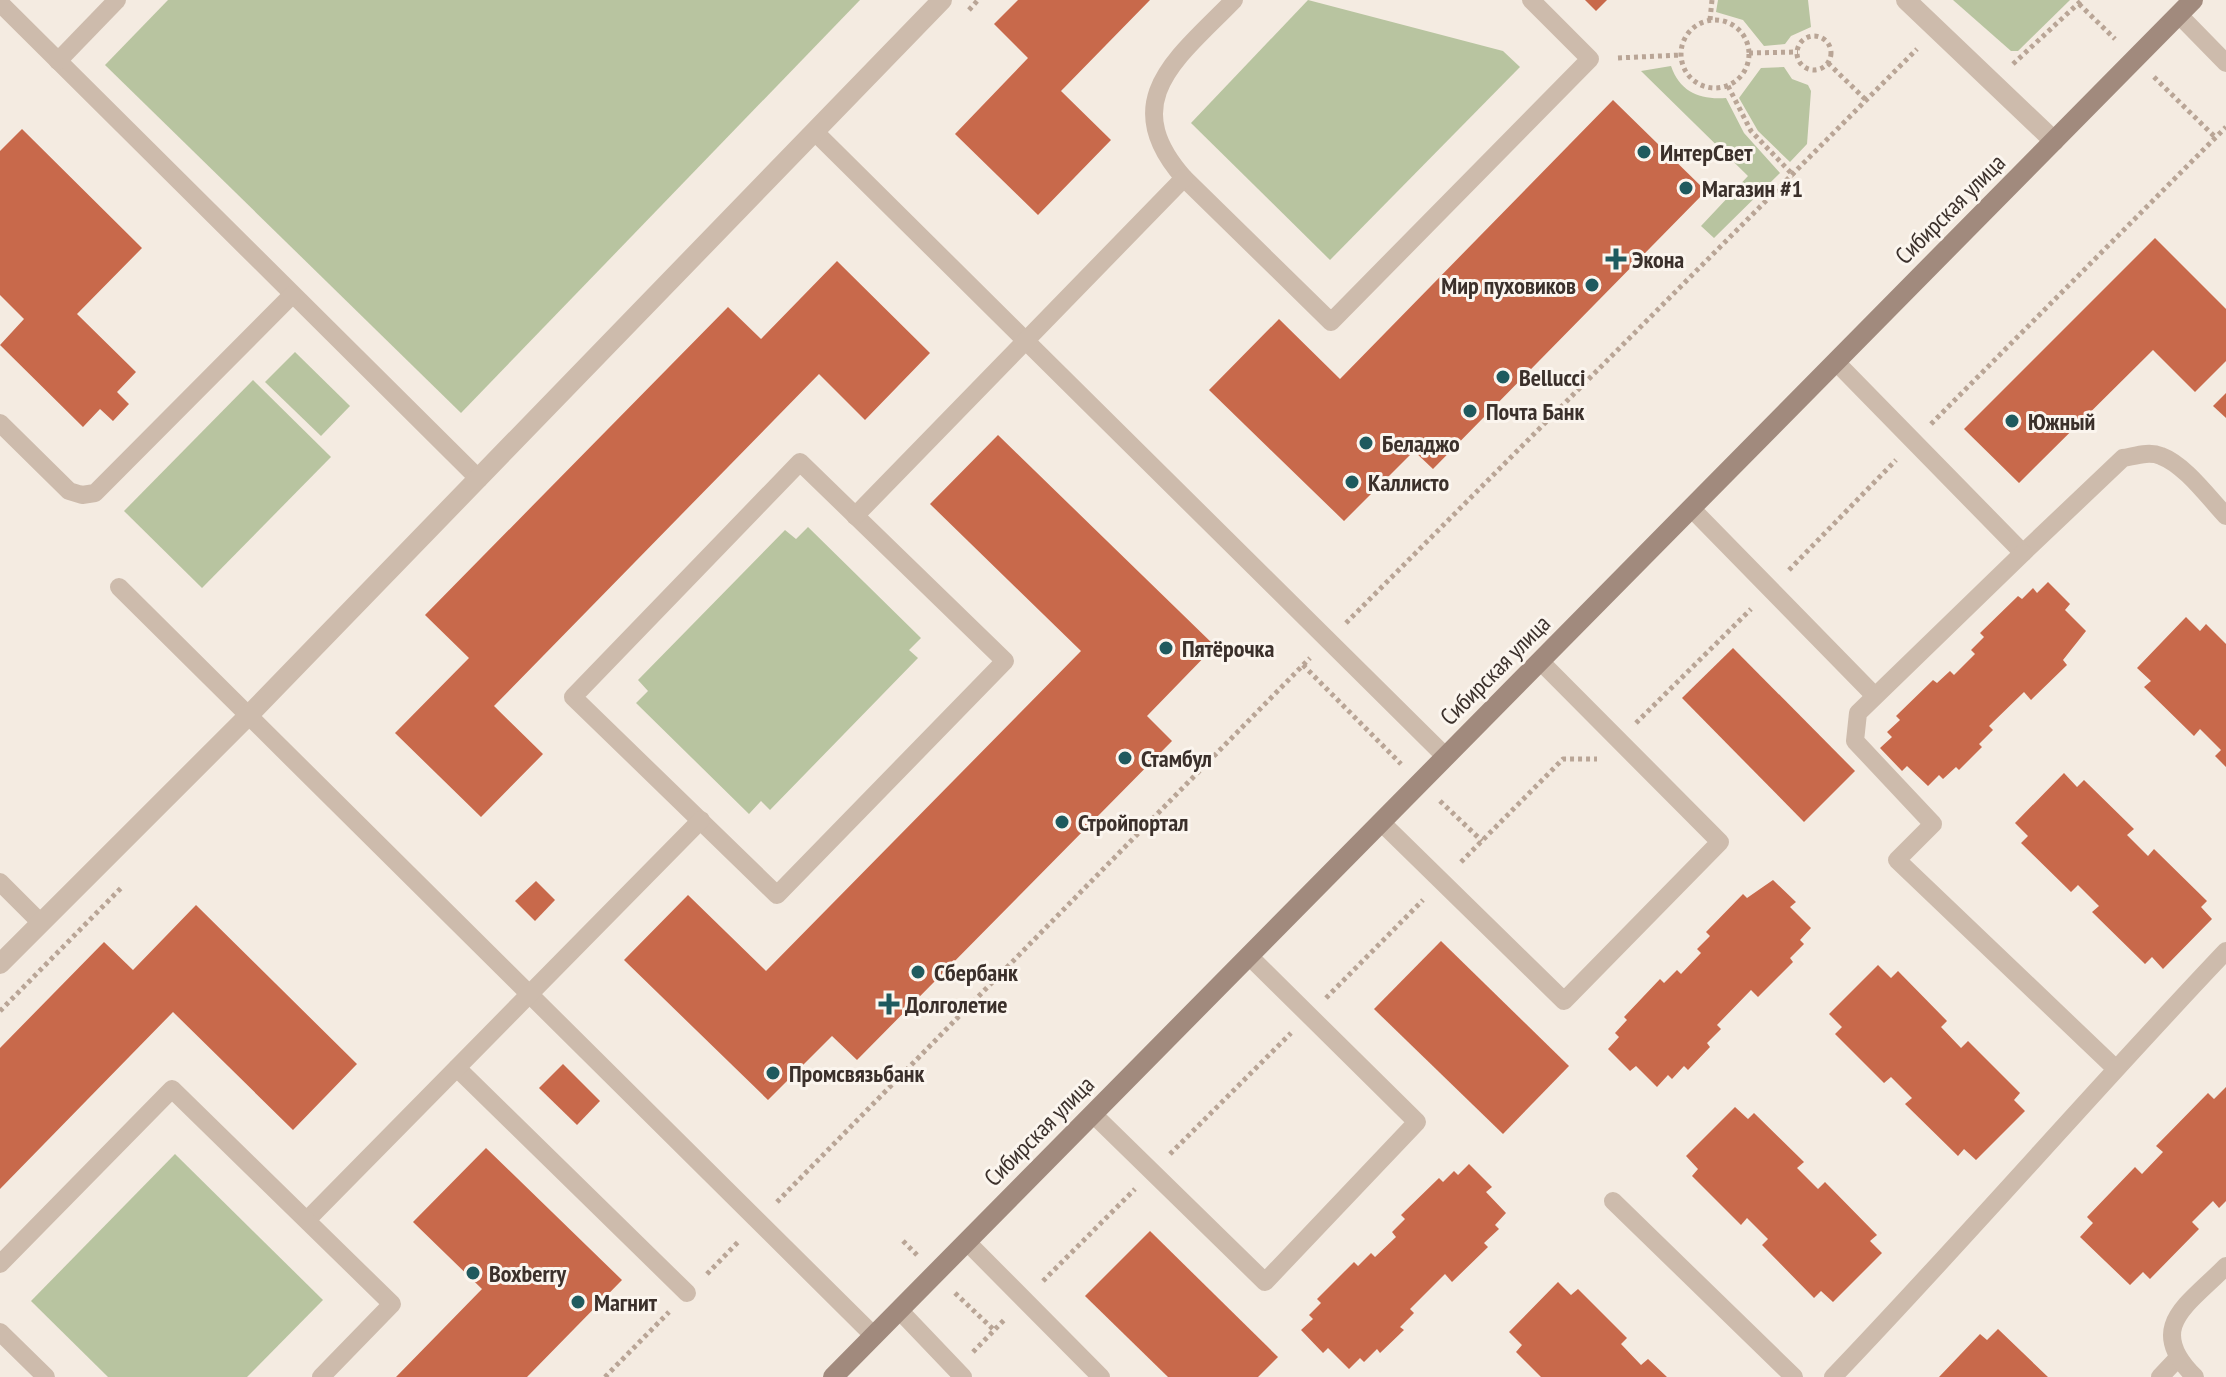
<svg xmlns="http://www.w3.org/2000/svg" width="2226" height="1377" viewBox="0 0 2226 1377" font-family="'PT Sans Narrow',sans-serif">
<rect width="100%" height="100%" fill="#f4ebe1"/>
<g fill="#b8c4a0">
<polygon points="168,0 860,0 461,413 105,65"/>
<polygon points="1308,0 1503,51 1520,67 1330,260 1191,123"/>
<polygon points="1718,0 1808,0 1811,27 1791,36 1785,44 1764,46 1743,20 1716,12"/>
<polygon points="1953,0 2070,0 2018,51 2011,51"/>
<path d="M 1671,66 C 1680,92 1700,100 1726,98 L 1744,133 L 1780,173 L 1714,238 L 1701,226 L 1748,176 L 1641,71 Z"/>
<polygon points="1784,67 1792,79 1808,85 1811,91 1807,144 1790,162 1758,131 1739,98 1761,68"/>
<polygon points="295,352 350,406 321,436 265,382"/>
<polygon points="253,380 331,457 202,588 124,511"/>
<polygon points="808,527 921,638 909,650 918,658 770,810 761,801 749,814 636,703 648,691 638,680 785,530 796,539"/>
<polygon points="175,1154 323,1300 247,1377 108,1377 31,1301"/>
</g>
<g fill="#c8694b">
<polygon points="1018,0 1150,0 1061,91 1111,140 1038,215 955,134 1028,58 994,24"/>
<polygon points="1585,0 1607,0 1596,11"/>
<polygon points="1613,100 1706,191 1433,469 1414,451 1344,521 1209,390 1279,319 1340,379"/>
<polygon points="22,129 142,248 77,314 136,372 117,392 129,404 113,421 100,409 83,427 0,345 24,319 0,295 0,151"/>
<polygon points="2155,238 2226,309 2226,361 2195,392 2153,350 2019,483 1964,429"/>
<polygon points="837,261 930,353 865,420 819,374 494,706 543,754 481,817 395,733 469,658 425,615 728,307 761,339"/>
<polygon points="2226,393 2226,418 2213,406"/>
<polygon points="998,435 1215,646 1147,716 1172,741 857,1060 832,1036 768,1100 624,960 688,895 766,971 1081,651 930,504"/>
<polygon points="2048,582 2070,604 2065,610 2086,631 2063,660 2067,665 2031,700 2024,692 1989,726 1993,730 1979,744 1982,747 1959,770 1956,767 1943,779 1939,775 1928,786 1907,766 1902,771 1880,748 1892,737 1887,732 1900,720 1896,716 1933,680 1937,683 1950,671 1954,675 1975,654 1971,650 1984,637 1980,633 2018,596 2022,599 2033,588 2037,593"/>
<polygon points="2186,617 2200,631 2206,624 2226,644 2226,767 2215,756 2221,750 2200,729 2194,736 2144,687 2151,681 2137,668"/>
<polygon points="1733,648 1855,771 1804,822 1682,698"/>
<polygon points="2064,773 2077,787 2084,780 2134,829 2127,835 2148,856 2154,849 2207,901 2201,907 2212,919 2163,969 2152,957 2145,964 2092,912 2099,906 2078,885 2071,892 2021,843 2028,836 2015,823"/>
<polygon points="1773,880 1796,902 1790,907 1811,928 1800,940 1804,944 1790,958 1793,962 1758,997 1751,990 1717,1025 1721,1029 1707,1043 1710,1047 1688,1070 1684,1066 1672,1079 1668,1075 1657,1087 1636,1066 1630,1071 1608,1049 1619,1037 1615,1033 1627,1020 1624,1017 1660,979 1664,983 1677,970 1681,974 1701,953 1697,949 1710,936 1706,932 1743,894 1747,898"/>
<polygon points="536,881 555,900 535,921 515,901"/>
<polygon points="196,905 357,1064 293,1130 173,1012 0,1189 0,1048 104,942 133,970"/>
<polygon points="1441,941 1569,1066 1503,1134 1374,1009"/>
<polygon points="1878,965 1891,978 1898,971 1947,1021 1941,1027 1961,1048 1968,1041 2020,1093 2014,1100 2025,1111 1976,1160 1964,1149 1958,1156 1905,1104 1912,1098 1891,1077 1884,1083 1835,1034 1842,1027 1829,1014"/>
<polygon points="563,1064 600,1101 577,1125 539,1088"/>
<polygon points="2226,1087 2226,1201 2219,1208 2213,1201 2192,1222 2199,1229 2150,1279 2143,1272 2130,1285 2080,1237 2093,1223 2087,1217 2135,1167 2142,1174 2163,1152 2156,1146 2208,1093 2214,1099"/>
<polygon points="1735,1107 1748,1119 1754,1113 1804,1162 1797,1168 1818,1189 1825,1182 1877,1235 1870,1241 1882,1253 1833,1302 1821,1291 1814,1298 1762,1245 1768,1239 1747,1218 1741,1225 1692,1176 1698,1169 1686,1156"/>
<polygon points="486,1148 622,1280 527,1377 396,1377 482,1289 413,1222"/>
<polygon points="1469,1164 1492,1187 1486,1192 1506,1213 1495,1225 1499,1229 1484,1243 1488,1247 1452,1282 1445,1274 1410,1309 1414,1313 1400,1327 1404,1330 1380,1353 1377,1349 1364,1362 1360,1358 1349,1369 1328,1348 1323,1353 1301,1330 1313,1319 1309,1315 1321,1303 1317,1299 1354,1262 1358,1266 1371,1253 1375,1257 1396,1237 1392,1232 1405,1219 1401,1215 1439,1178 1443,1182 1454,1171 1458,1175"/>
<polygon points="1150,1231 1278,1357 1258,1377 1168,1377 1085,1296"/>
<polygon points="1558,1282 1571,1295 1578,1289 1627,1338 1621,1344 1641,1365 1648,1359 1667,1377 1541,1377 1516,1352 1522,1345 1509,1332"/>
<polygon points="1998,1329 2048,1377 1939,1377 1980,1334 1987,1340"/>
</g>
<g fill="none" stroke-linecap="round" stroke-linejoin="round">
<g stroke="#b9a596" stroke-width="5" stroke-dasharray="4 4" stroke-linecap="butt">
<polyline points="2079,4 2115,39"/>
<polyline points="969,10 978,0"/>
<circle cx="1715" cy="54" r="34"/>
<polyline points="1710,20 1712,0"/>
<circle cx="1814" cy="53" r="17"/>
<polyline points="1749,53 1798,52"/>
<polyline points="1618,58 1681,55"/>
<polyline points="1828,63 1867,101"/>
<polyline points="2013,64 2082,0"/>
<polyline points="2154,77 2215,137"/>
<polyline points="1728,86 1751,131 1794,176"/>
<polyline points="1931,424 2226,127"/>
<polyline points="1789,570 1896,460"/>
<polyline points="1346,623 1917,49"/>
<polyline points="1303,665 1401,764"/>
<polyline points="1636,723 1751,609"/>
<polyline points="1440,801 1482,841"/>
<polyline points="1461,862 1563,759 1597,759"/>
<polyline points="1326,998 1423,900"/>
<polyline points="0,1011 123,886"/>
<polyline points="1170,1154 1291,1033"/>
<polyline points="777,1202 1310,658"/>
<polyline points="903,1241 917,1255"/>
<polyline points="707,1274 739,1241"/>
<polyline points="1043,1281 1135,1189"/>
<polyline points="955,1293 994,1330"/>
<polyline points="973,1352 1005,1319"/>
<polyline points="605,1377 669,1312"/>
</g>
<g stroke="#cdbbac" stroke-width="18">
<path d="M 1234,0 C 1179,57 1115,100 1184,178 L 1331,322 L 1590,59 L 1531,0"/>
<polyline points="0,3 479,479"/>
<polyline points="2179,15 2226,63"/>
<polyline points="58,61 117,0"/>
<polyline points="815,132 1446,757"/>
<path d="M 1836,362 L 2023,553 L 2123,458 C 2135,456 2149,451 2161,456 C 2185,465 2208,497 2226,516"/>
<polyline points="0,423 69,491 82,495 95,493 292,295"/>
<polygon points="800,462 1005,661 777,895 573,697"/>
<polyline points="1691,508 1874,695"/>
<polyline points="855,516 1184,178"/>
<polyline points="2023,553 1858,713 1855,741 1933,824 1897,860 2115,1068"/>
<polyline points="119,587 874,1336"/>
<polyline points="1381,822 1564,1001 1720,842 1540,661"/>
<polyline points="0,882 41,923"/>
<polyline points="457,1068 687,1293"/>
<polyline points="1093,1114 1265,1282 1417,1122 1249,956"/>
<polyline points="1613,1201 1794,1377"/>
<polyline points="307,1220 701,820"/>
<polyline points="967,1242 1101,1377"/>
<polyline points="0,1264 172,1089 392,1304 321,1377"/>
<polyline points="900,1311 963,1377"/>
<polyline points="0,1332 46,1377"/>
<path d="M 1833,1377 C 1967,1237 2093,1091 2226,951"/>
<polyline points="2160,1377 2177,1359"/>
<path d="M 2195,1377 C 2144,1327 2188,1305 2226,1266"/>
</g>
<g stroke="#cdbbac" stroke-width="20">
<polyline points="1906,0 2054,141"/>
<polyline points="0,964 248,716 942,0"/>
</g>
<polyline stroke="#a18a7d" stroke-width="20" points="833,1377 2193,0"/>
</g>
<g fill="#1f5a5e" stroke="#fbf5ee" stroke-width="3">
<circle cx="1644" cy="152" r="8"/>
<circle cx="1686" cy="188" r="8"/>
<path d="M1612 247h8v8h8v8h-8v8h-8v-8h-8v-8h8z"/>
<circle cx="1592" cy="285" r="8"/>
<circle cx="1503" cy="377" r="8"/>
<circle cx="1470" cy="411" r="8"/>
<circle cx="2012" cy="421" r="8"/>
<circle cx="1366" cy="443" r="8"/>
<circle cx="1352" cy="482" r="8"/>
<circle cx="1166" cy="648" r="8"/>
<circle cx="1125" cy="758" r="8"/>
<circle cx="1062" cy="822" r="8"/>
<circle cx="918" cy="972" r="8"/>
<path d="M885 992h8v8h8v8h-8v8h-8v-8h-8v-8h8z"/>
<circle cx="773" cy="1073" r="8"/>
<circle cx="473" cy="1273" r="8"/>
<circle cx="578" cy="1302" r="8"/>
</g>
<g text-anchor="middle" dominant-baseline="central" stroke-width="6" stroke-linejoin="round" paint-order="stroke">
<g font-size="24" font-weight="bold" fill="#3b302b" stroke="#fbf5ee" text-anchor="start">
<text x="1660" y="152">ИнтерСвет</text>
<text x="1702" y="188">Магазин #1</text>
<text x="1632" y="259">Экона</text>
<text x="1576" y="285" text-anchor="end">Мир пуховиков</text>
<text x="1519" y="377">Bellucci</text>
<text x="1486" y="411">Почта Банк</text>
<text x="2028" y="421">Южный</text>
<text x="1382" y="443">Беладжо</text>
<text x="1368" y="482">Каллисто</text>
<text x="1182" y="648">Пятёрочка</text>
<text x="1141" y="758">Стамбул</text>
<text x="1078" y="822">Стройпортал</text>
<text x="934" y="972">Сбербанк</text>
<text x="905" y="1004">Долголетие</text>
<text x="789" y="1073">Промсвязьбанк</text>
<text x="489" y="1273">Boxberry</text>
<text x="594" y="1302">Магнит</text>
</g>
<g font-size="24" fill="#3b302b" stroke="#fbf5ee">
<text transform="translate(1950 209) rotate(-45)">Сибирская улица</text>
<text transform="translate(1495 670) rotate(-45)">Сибирская улица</text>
<text transform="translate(1039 1131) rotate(-45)">Сибирская улица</text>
</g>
</g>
</svg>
